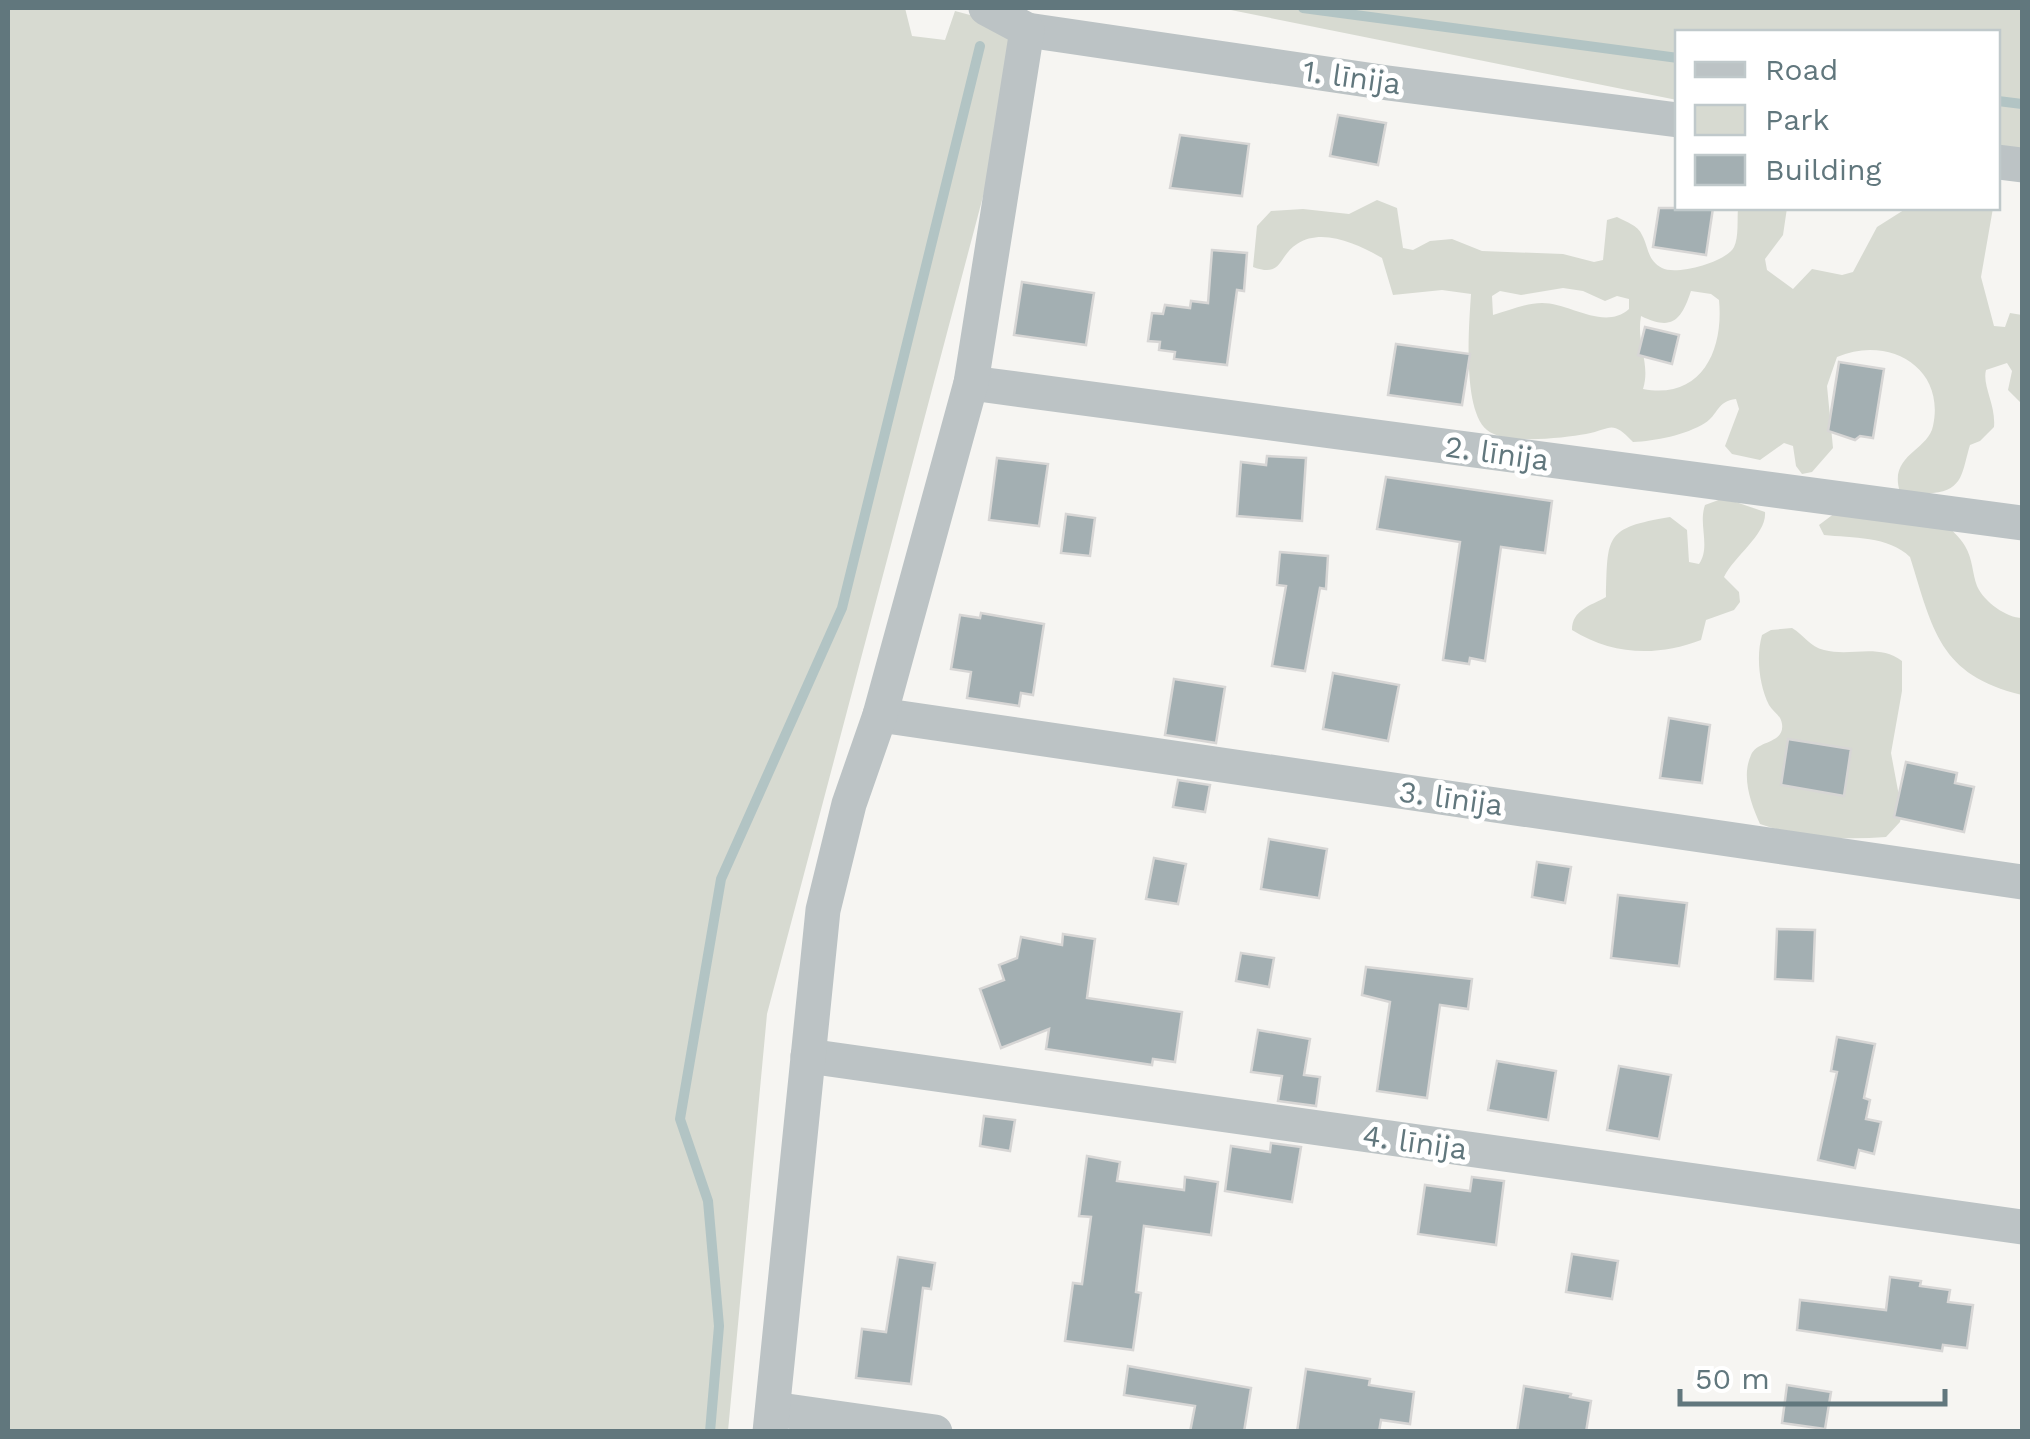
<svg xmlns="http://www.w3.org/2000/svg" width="2030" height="1439" viewBox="0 0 2030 1439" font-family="'Work Sans',sans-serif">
<rect width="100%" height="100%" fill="#f6f5f2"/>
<g fill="#d7dad1" fill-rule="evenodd">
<polygon points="8,8 905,8 912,36 945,40 955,11 1027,30 767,1014 728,1431 8,1432"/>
<polygon points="1221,8 2022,8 2022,171 1998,166 1998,32 1678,32 1677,100"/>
<path d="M 1377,200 L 1397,208 L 1403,248 L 1413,250 L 1430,241 L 1452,239 L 1482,251 L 1563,254 L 1594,262 L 1603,260 L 1607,220 L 1617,217 C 1626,222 1638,225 1642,235 C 1649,248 1647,260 1662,268 C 1677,276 1728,261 1734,247 C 1739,237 1737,219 1738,208 L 1787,208 L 1783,235 L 1765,259 L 1767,270 L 1793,289 L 1812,269 L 1842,275 L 1853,272 L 1877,227 L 1907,208 L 1993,208 L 1981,277 L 1994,326 L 2005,327 L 2010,313 L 2022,315 L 2022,404 L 2008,390 L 2012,371 L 2007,363 L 1986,370 C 1982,386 1996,404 1994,427 L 1980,441 L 1970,445 C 1962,471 1964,490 1933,493 C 1921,494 1911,496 1900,492 C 1888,455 1928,451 1933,426 C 1946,366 1887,335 1837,357 L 1827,386 L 1833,448 L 1812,472 L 1802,474 L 1796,466 L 1793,446 L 1784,443 L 1760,460 L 1732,454 L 1725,446 L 1739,409 L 1736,399 C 1717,401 1718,415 1705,423 C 1686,435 1655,441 1633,442 C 1611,419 1612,429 1586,434 C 1563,438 1504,445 1487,430 C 1462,409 1469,325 1471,294 L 1442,290 L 1393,295 L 1382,258 C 1359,245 1323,227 1297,244 C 1277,257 1283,278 1253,267 L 1257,226 L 1271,211 L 1303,209 L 1349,214 ZM 1563,288 L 1583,291 L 1605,301 L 1617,296 L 1629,299 L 1629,309 C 1604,331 1570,303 1542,303 C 1526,303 1508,311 1493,315 L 1492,296 L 1500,291 L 1521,295 ZM 1691,291 L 1711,294 L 1719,300 C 1724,351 1701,400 1643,389 C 1651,363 1636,345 1641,316 C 1672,331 1681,321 1691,291 Z"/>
<path d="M 1724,498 L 1765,512 C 1767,534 1735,555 1724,577 L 1739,592 L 1740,602 L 1734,610 L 1706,620 L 1701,640 C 1657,657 1612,655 1572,630 C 1572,610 1590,606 1606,597 C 1608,536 1604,528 1670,517 L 1687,530 L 1689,562 L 1699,564 C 1711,547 1698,525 1705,505 Z"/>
<path d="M 1835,513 L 1943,521 C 1950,529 1960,537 1965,546 C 1973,559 1972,573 1977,586 C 1984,602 2007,618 2022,618 L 2022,695 C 1939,675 1933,630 1910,557 C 1889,536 1852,538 1824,535 L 1819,525 Z"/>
<path d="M 1792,628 C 1804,635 1810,647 1824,650 C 1851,657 1878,643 1902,661 L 1902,691 L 1891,753 L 1902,812 L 1900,822 L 1886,837 C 1842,840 1801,838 1760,824 C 1751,804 1741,777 1751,755 C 1757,740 1785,744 1782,724 C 1781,715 1773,712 1769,705 C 1759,685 1756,656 1762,635 L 1771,630 Z"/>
</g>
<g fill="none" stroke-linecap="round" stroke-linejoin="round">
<g stroke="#b2c4c4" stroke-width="10">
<polyline points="1303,8 1678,58"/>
<polyline points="1998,101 2022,104"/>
<polyline points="710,1432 719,1326 708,1201 680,1119 721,879 842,608 980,46"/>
</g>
</g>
<g fill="#a3afb2" stroke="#d7d6d5" stroke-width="2.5">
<polygon points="1338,115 1386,123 1378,165 1330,156"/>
<polygon points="1180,135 1249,144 1242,196 1170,188"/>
<polygon points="1659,208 1713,208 1706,255 1653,247"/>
<polygon points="1212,250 1247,253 1244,291 1237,290 1227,365 1174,359 1175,352 1159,350 1160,342 1148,341 1152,313 1163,314 1165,305 1190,308 1191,301 1208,303"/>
<polygon points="1022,282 1094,293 1086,345 1014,335"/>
<polygon points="1645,327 1679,335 1672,364 1638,355"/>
<polygon points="1396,344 1470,354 1462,405 1388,395"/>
<polygon points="1839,362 1884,369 1873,438 1860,436 1855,440 1828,431"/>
<polygon points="1267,456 1306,458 1302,521 1237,516 1241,462 1266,465"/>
<polygon points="997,458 1048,464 1039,526 989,520"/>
<polygon points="1386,477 1552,501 1545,553 1501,547 1485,661 1470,658 1469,664 1443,660 1460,542 1377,529"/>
<polygon points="1066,514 1095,518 1090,556 1061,553"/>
<polygon points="1280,552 1328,556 1326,589 1320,588 1305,671 1272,666 1286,586 1277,585"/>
<polygon points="981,613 1044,624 1033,695 1021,693 1019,706 967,698 971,672 951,669 960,615 980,618"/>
<polygon points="1333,673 1399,685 1388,741 1323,729"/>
<polygon points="1174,679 1225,687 1216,743 1165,735"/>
<polygon points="1669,718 1710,725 1702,783 1660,778"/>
<polygon points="1788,739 1851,749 1844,796 1781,785"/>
<polygon points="1906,762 1957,773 1955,783 1974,787 1964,832 1894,817"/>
<polygon points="1178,780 1210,785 1205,812 1173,807"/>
<polygon points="1269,839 1327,849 1319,898 1261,889"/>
<polygon points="1154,858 1186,864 1178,904 1146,899"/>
<polygon points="1537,862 1571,867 1565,903 1532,897"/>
<polygon points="1618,895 1687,903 1679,966 1611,958"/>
<polygon points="1777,929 1815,930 1813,981 1775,979"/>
<polygon points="1063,934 1095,939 1087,998 1182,1012 1175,1062 1153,1059 1152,1065 1046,1049 1049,1029 1001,1048 980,989 1004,980 999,965 1017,958 1021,937 1062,945"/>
<polygon points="1241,953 1274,958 1269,987 1236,981"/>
<polygon points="1366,967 1472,979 1468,1009 1440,1005 1427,1098 1377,1091 1390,1002 1362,995"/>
<polygon points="1258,1030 1310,1039 1304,1075 1320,1077 1316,1106 1278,1101 1282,1076 1251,1072"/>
<polygon points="1837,1037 1875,1044 1864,1098 1870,1100 1866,1119 1881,1122 1874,1154 1859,1150 1855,1168 1818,1160 1837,1072 1831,1071"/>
<polygon points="1497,1061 1556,1071 1548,1120 1488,1110"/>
<polygon points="1619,1066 1671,1075 1659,1139 1607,1130"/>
<polygon points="984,1116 1015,1120 1010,1151 980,1146"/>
<polygon points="1271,1143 1301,1147 1292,1202 1225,1191 1231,1146 1270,1152"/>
<polygon points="1087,1156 1120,1162 1117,1181 1184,1190 1185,1177 1218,1182 1211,1235 1144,1226 1136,1292 1141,1293 1133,1350 1065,1341 1073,1283 1082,1284 1091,1217 1079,1216"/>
<polygon points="1472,1177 1504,1181 1496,1245 1418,1234 1425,1185 1470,1191"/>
<polygon points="1572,1254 1618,1261 1612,1299 1566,1292"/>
<polygon points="898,1257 935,1263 931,1289 923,1288 911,1384 856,1378 862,1329 886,1332"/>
<polygon points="1890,1277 1921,1281 1920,1286 1950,1290 1948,1302 1973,1305 1967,1348 1943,1345 1942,1351 1797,1330 1800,1300 1886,1310"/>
<polygon points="1128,1366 1251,1388 1244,1432 1190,1432 1195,1406 1124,1395"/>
<polygon points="1306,1369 1370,1379 1369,1385 1414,1392 1410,1424 1381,1420 1379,1432 1297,1432"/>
<polygon points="1787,1385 1831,1392 1825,1429 1782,1423"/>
<polygon points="1524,1386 1571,1394 1570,1397 1591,1401 1586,1432 1517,1432"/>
</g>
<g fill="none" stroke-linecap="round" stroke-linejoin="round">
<g stroke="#bcc3c5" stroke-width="35">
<polyline points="1027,30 1388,83 1678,120"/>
<polyline points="1998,162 2022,165"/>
<polyline points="971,383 2022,523"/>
<polyline points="880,715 2022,882"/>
<polyline points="808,1056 2022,1227"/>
<polyline points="773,1409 935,1432"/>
<polyline points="770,1432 823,910 849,804 880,715 971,383 1027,30 986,8"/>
</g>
</g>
<g text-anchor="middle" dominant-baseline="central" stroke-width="10" stroke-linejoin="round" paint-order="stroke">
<g font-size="30" fill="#61777d" stroke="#fff">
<text transform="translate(1352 77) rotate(8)">1. līnija</text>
<text transform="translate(1497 453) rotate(8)">2. līnija</text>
<text transform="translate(1451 798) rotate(8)">3. līnija</text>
<text transform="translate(1415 1142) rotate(8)">4. līnija</text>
</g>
</g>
<rect width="2030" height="1439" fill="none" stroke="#61777d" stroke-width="20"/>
<rect x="1675" y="30" width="325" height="180" fill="#ffffff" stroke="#c0c9cb" stroke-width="2.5"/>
<rect x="1695" y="62" width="50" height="15" fill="#bcc3c5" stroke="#c0c9cb" stroke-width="2.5"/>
<text x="1765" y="80" font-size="30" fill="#61777d">Road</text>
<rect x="1695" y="105" width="50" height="30" fill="#d7dad1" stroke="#c0c9cb" stroke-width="2.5"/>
<text x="1765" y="130" font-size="30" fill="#61777d">Park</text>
<rect x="1695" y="155" width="50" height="30" fill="#a3afb2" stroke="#c0c9cb" stroke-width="2.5"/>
<text x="1765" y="180" font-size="30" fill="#61777d">Building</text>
<path d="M1680 1389v15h265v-15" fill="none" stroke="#61777d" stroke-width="5"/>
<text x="1695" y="1389" font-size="30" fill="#61777d" stroke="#ffffff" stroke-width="8" paint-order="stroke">50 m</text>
</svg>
